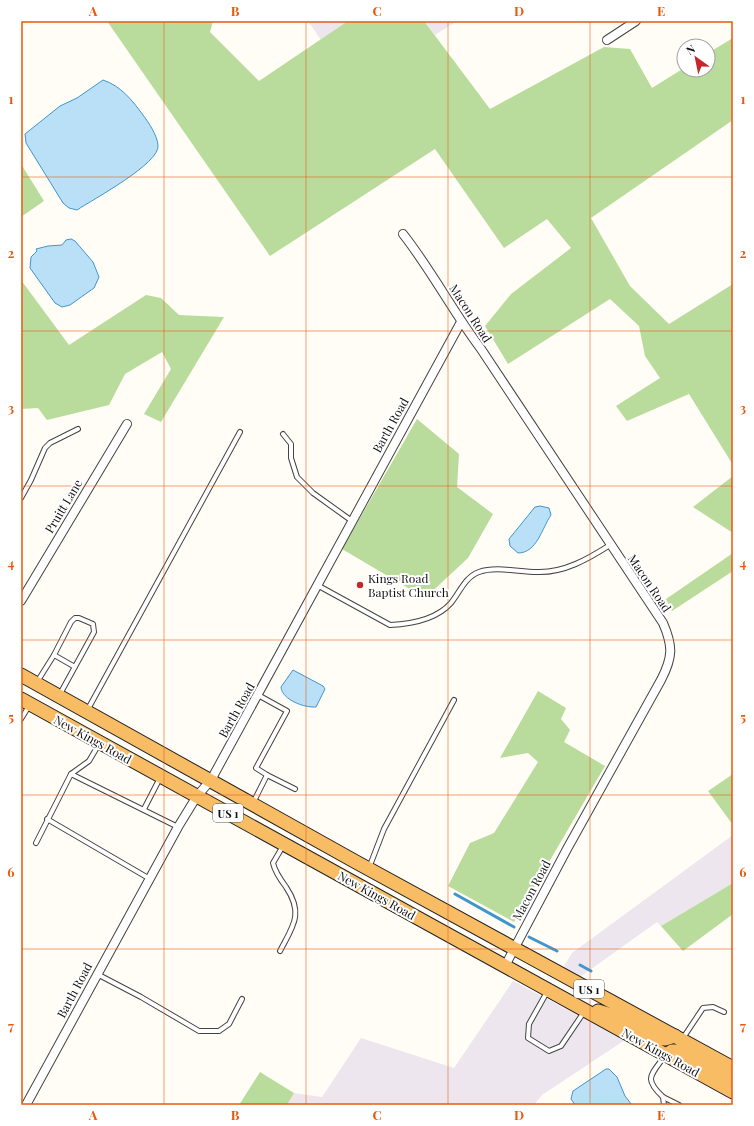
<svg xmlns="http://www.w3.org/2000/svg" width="754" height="1126" viewBox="0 0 754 1126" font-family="'Playfair Display',serif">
<rect width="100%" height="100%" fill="#fffdf5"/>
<g fill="#eee6ef">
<polygon points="308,21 348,21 321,40"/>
<polygon points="424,21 457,21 435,35"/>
<polygon points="733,835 733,883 661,926 657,922 580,977 563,968 572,953"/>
<polygon points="513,981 625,1040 542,1095 534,1105 287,1105 294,1093 322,1097 361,1038 454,1068"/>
</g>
<g fill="#b9dc9c">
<polygon points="107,21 213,21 210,32 259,81 348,21 424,21 490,109 604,47 630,49 652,88 684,68 684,70 708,70 708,53 733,38 733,120 591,218 630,286 669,324 733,284 733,465 689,394 627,421 616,406 660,378 645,356 639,326 610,299 508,364 485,326 511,294 571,248 547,219 504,248 435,149 270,256"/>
<polygon points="21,164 44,201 21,217"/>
<polygon points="21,280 69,345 146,295 161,298 179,315 224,317 161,422 144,414 171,369 162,352 125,374 109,405 47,420 38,408 21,409"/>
<polygon points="417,419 459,454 457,487 493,514 468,558 425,598 342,549"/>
<polygon points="733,476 733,533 693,507"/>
<polygon points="733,553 733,571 672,611 666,599"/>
<polygon points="538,691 566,708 561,719 570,730 564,742 605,766 514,922 448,886 470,843 494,833 538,762 528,753 500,758"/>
<polygon points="733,774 733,825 708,791"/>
<polygon points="733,883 733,914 683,951 661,926"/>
<polygon points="260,1072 294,1093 287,1105 239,1105"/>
</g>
<g fill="#b9e0f7" stroke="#3f96cf">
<path d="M 103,80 C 121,86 132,100 143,115 C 149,123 157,135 158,145 C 161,163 92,200 77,210 L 69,208 L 63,203 L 26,143 L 25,134 L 60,106 L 77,98 Z"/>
<polygon points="71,239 75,241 93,262 99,277 94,288 70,305 62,307 55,303 30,268 31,257 37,251 36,249 48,246 62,245 66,240"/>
<path d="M 540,506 L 549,508 L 551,515 C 542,528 537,553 518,553 L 510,546 L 509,539 L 535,507 Z"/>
<path d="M 293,670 L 323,686 L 325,689 L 316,707 C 305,708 282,700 281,687 Z"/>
<polygon points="606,1069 609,1069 617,1077 625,1096 632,1105 575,1105 571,1099 573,1091"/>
</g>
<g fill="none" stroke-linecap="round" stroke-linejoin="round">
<g stroke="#3f96cf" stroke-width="3">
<polyline points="455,894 514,927"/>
<polyline points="529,937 557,951"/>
<polyline points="580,965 591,971"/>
</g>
<g stroke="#444" stroke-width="6">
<g id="service">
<polyline points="283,434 291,444 291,458 297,477 313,493 352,521"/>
<polyline points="21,498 31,480 45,448 50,443 78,429"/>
<path d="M 317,585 L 390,625 C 412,624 436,620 451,603 C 460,592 465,577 479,572 C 496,566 519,572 537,572 C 564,573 588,559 610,545"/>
<polyline points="37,682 54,655"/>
<polyline points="60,694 94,632 93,624 79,618 75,618 71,622 54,655 75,667"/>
<polyline points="258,695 287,711 256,768 267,775"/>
<polyline points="88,709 240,432"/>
<polyline points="21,719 29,706"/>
<polyline points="71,774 178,827"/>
<polyline points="253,803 267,775 295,789"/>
<polyline points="144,809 160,778"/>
<polyline points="47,819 150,879"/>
<polyline points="36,843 71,774 89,761 99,744"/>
<polyline points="369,868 384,829 454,700"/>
<path d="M 280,951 C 293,926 304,914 286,887 C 280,879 275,872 273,863 L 283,846"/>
<polyline points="97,974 141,997 199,1031 219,1031 229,1024 242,999"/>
<polyline points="547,992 529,1024 528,1038 549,1051 561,1046 584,1012"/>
<polyline points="683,1038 703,1008 713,1007 724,1012"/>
<polyline points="663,1097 679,1105"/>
<path d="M 664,1105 L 663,1097 C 644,1079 650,1076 664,1057"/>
</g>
</g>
<g stroke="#444" stroke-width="10">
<g id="minor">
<polyline points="607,40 636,21"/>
<path d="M 403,234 C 432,271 453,312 481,349 L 663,623 C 673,646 673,657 661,680 L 567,849 L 505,966"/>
<polyline points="21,601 127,424"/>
<polyline points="26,1105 178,827 197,796 211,780 461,322"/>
</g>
</g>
<g stroke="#222" stroke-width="15">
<g id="trunk">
<polyline points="21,675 356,862 733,1068"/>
<polyline points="21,699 733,1092"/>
<polyline points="598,1011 621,1018 658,1038 665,1039 675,1036"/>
<polyline points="666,1055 672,1051 679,1051 733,1080"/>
</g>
</g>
<use href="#service" stroke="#fff" stroke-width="4"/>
<use href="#minor" stroke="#fff" stroke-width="8"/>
<use href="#trunk" stroke="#f7bc64" stroke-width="13"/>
</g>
<path fill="none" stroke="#e8590c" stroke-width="1" stroke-opacity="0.55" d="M 164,21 L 164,1105M 306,21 L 306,1105M 448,21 L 448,1105M 590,21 L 590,1105M 21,177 L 733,177M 21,331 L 733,331M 21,486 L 733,486M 21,640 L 733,640M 21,795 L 733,795M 21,949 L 733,949"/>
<circle fill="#c4262e" stroke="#fff" stroke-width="1.5" cx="360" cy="585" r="4"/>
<g text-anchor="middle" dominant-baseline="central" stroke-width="4" stroke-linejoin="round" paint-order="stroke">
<g fill="#fff" stroke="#585858" stroke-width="1">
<rect x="213" y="804" width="30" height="18" rx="3"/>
<rect x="574" y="980" width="30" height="18" rx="3"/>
</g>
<g font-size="11" font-weight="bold" fill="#111">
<text x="228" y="813">US 1</text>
<text x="589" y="989">US 1</text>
</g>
<g font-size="12" fill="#111" stroke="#fff">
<text transform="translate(471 313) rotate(57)">Macon Road</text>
<text transform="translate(390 425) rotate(-61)">Barth Road</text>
<text transform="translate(63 506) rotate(-59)">Pruitt Lane</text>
<text transform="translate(650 583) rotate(56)">Macon Road</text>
<text transform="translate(236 710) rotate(-61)">Barth Road</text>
<text transform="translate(93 739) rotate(29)">New Kings Road</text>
<text transform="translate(531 890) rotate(-62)">Macon Road</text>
<text transform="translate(377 895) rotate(29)">New Kings Road</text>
<text transform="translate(74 990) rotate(-62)">Barth Road</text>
<text transform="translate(661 1052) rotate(29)">New Kings Road</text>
</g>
<g font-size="12" fill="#111" stroke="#fff" text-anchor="start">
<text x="368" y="578">Kings Road<tspan x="368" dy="14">Baptist Church</tspan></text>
</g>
</g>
<rect width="754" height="1126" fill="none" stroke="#ffffff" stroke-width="44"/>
<g transform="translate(696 58) rotate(327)"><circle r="19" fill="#ffffff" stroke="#a0a0a0"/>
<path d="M0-3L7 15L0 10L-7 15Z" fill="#c4262e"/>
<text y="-6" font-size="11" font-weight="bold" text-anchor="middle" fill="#111111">N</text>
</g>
<rect x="22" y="22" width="710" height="1082" fill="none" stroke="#e8590c" stroke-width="1.5"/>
<g font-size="13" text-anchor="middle" font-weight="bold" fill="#e8590c">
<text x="93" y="16">A</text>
<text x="235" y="16">B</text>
<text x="377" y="16">C</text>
<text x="519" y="16">D</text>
<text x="661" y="16">E</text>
<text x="11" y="104">1</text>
<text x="743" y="104">1</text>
<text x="11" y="258">2</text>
<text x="743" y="258">2</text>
<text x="11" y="413">3</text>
<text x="743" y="413">3</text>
<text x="11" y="568">4</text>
<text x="743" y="568">4</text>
<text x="11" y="722">5</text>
<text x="743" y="722">5</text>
<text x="11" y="877">6</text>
<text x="743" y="877">6</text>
<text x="11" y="1031">7</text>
<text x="743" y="1031">7</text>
<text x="93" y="1120">A</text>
<text x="235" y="1120">B</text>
<text x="377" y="1120">C</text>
<text x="519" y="1120">D</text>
<text x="661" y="1120">E</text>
</g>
</svg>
